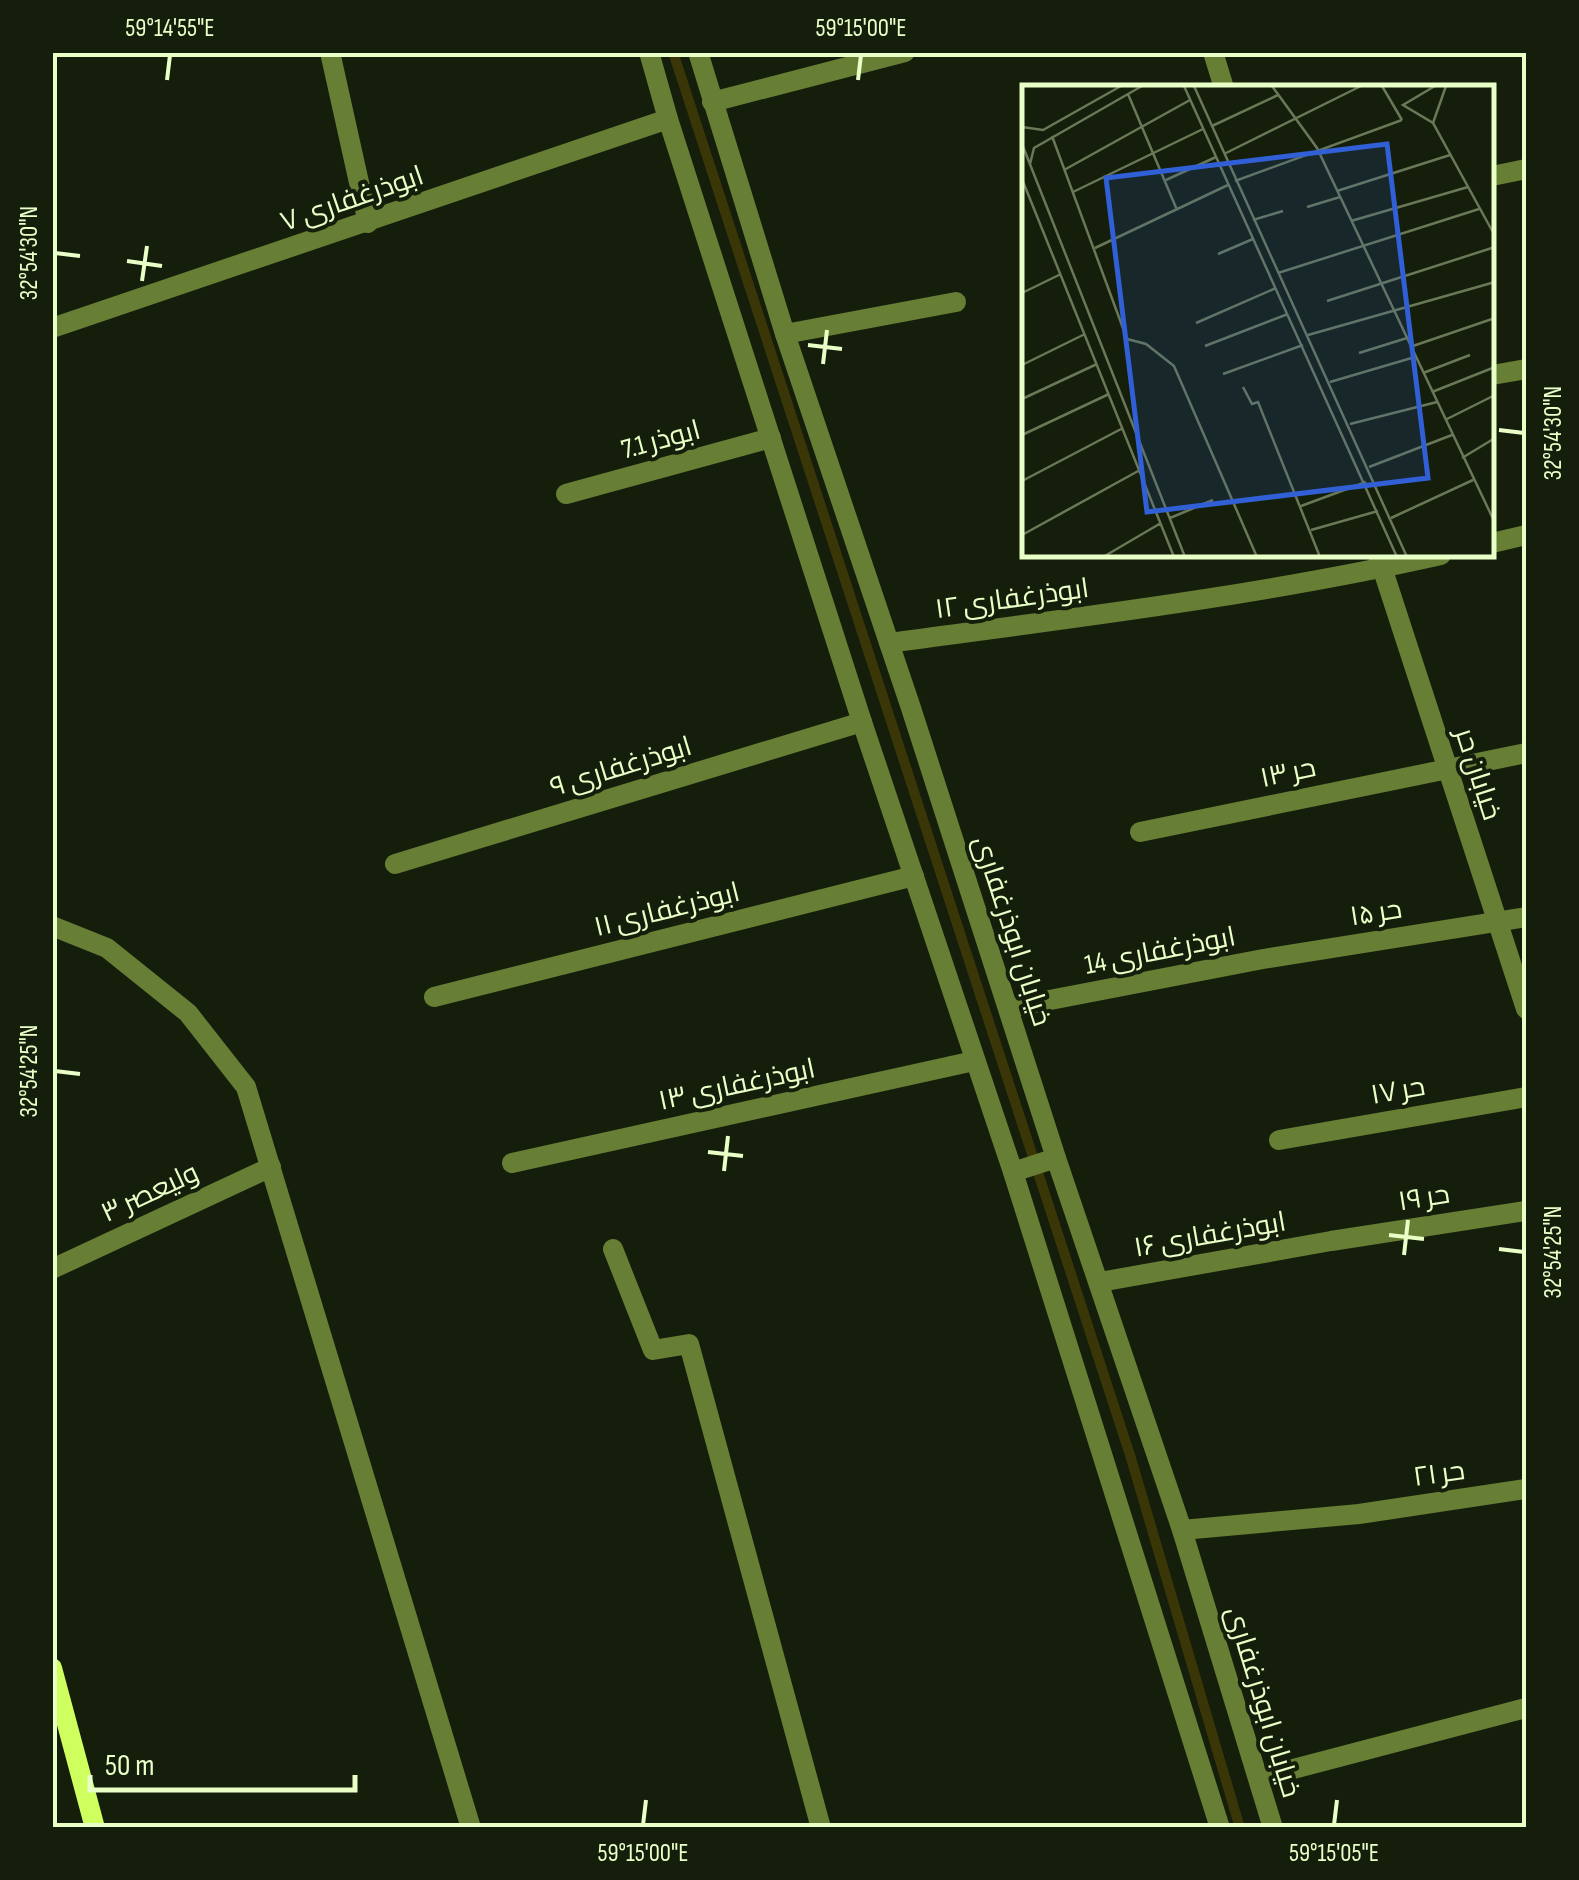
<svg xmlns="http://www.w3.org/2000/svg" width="1579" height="1880" viewBox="0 0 1579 1880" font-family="'Sofia Sans Condensed',Cairo,sans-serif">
<rect width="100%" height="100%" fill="#151e0b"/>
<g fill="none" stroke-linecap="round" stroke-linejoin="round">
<polyline stroke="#3b3608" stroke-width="10" points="673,52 1130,1455 1240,1828"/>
<polyline stroke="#677e35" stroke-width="20" points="52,1269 271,1167"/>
<g stroke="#677e35" stroke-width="20">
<polyline points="330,52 368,223"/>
<polyline points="712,102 905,52"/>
<polyline points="1492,176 1526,169"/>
<polyline points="52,328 668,119"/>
<polyline points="785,334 956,302"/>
<polyline points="1492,375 1526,369"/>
<polyline points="566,494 771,438"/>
<polyline points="1492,543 1526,535"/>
<path d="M 889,643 C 1073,618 1259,596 1441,555"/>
<polyline points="1140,832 1526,753"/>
<polyline points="395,864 862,722"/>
<polyline points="52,926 107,948 188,1013 246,1087 471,1828"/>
<polyline points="434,997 914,876"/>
<polyline points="1008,1008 1263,959 1526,917"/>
<polyline points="1279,1140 1526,1097"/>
<polyline points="512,1163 974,1061"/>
<polyline points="613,1249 653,1350 689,1344 821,1828"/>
<polyline points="1100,1282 1331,1241 1526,1211"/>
<polyline points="1182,1530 1359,1514 1526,1489"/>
<polyline points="1259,1778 1526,1708"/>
</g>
<g stroke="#677e35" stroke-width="20">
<polyline points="649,52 668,119 862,722 1013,1172 1220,1828"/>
<polyline points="698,52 785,334 911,708 1056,1158 1182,1530 1273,1828"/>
<polyline points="1213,52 1224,88"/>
<polyline points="1378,555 1526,1009"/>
<polyline points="1013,1172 1056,1158"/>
</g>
<polyline stroke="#ceff5f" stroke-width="20" points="52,1668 95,1828"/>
</g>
<path fill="none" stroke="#e9ffc8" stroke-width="4" d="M 167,80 L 170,55M 858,80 L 861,55M 55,253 L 80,256M 127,261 L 162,266M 142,281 L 147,246M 808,345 L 842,349M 823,364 L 827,330M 1499,430 L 1524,433M 55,1071 L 80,1074M 708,1152 L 743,1156M 724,1171 L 728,1136M 1389,1235 L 1424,1239M 1499,1249 L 1524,1252M 1404,1255 L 1408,1220M 643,1825 L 646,1800M 1334,1825 L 1337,1800"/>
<g text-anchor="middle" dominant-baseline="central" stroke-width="8" stroke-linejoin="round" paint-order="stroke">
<g font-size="28" fill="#e9ffc8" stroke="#151e0b">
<text transform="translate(352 199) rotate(-19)">ابوذرغفاری ۷</text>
<text transform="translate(661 440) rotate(-15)">ابوذر 7.1</text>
<text transform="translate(1012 599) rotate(-8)">ابوذرغفاری ۱۲</text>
<text transform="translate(621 767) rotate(-17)">ابوذرغفاری ۹</text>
<text transform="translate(1288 773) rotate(-12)">حر ۱۳</text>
<text transform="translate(1478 774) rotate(72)">خیابان حر</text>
<text transform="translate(667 910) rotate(-14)">ابوذرغفاری ۱۱</text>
<text transform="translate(1376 913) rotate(-9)">حر ۱۵</text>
<text transform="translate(1012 931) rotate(72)">خیابان ابوذرغفاری</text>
<text transform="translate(1160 951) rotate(-11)">ابوذرغفاری 14</text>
<text transform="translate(737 1085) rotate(-12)">ابوذرغفاری ۱۳</text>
<text transform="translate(1398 1091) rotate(-10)">حر ۱۷</text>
<text transform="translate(150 1193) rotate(-25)">ولیعصر ۳</text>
<text transform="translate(1424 1198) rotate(-9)">حر ۱۹</text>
<text transform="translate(1210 1235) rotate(-10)">ابوذرغفاری ۱۶</text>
<text transform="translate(1439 1474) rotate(-8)">حر ۲۱</text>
<text transform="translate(1263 1702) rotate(73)">خیابان ابوذرغفاری</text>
</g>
</g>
<g transform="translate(1022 85)">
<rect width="472" height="472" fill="#151e0b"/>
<path fill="none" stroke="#6a7857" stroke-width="2.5" d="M 162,1 L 375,472M 172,1 L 385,472M 250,1 L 295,63 L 473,438M 360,1 L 380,35M 413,1 L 381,20 L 411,38 L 473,151M 106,9 L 155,125M 411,38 L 424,1M 190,41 L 256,10M 0,42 L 21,45 L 99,1M 30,51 L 105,254M 0,59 L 163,472M 202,69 L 339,1M 8,79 L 12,63 L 120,1M 42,85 L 168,15M 0,94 L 152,472M 144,95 L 194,72M 213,96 L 380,35M 315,106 L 428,70M 51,107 L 181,44M 285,122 L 318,112M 231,135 L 261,126M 329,136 L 446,102M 73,163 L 206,100M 196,169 L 231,154M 256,188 L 457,124M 0,208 L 39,189M 305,216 L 473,162M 174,238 L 254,203M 286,250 L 473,197M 105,254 L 124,259 L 152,281 L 235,472M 183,261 L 266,229M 388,262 L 473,233M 337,268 L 385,253M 0,280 L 63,249M 401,288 L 448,270M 201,289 L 281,260M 308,297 L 393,272M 221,302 L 230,319 L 236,317 L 298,472M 410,307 L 473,282M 0,314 L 75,279M 423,335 L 473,310M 328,339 L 415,317M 0,350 L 87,309M 440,373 L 473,353M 347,382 L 430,350M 0,396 L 101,343M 279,421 L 344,397M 148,433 L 191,415M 369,433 L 451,395M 289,445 L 356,426M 0,450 L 118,385M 81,472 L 139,438"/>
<path fill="#3160d6" fill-opacity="0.15" stroke="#3160d6" stroke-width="5" d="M 365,59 L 406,393 L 125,427 L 84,93 Z"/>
<rect width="472" height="472" fill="none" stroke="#e9ffc8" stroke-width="5"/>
</g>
<rect width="1579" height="1880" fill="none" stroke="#151e0b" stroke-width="110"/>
<path d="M90 1775v15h265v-15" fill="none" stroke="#e9ffc8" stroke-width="5"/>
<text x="105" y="1775" font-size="30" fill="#e9ffc8" stroke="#151e0b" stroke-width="8" paint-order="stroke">50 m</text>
<rect x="55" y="55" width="1469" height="1770" fill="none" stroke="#e9ffc8" stroke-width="4"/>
<g font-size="25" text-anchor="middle" fill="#e9ffc8">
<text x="170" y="36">59°14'55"E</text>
<text x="861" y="36">59°15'00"E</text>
<text transform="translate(28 253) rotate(-90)" y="9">32°54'30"N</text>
<text transform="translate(1552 433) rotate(-90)" y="9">32°54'30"N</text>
<text transform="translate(28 1071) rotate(-90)" y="9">32°54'25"N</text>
<text transform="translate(1552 1252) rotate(-90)" y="9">32°54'25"N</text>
<text x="643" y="1861">59°15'00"E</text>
<text x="1334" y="1861">59°15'05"E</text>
</g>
</svg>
